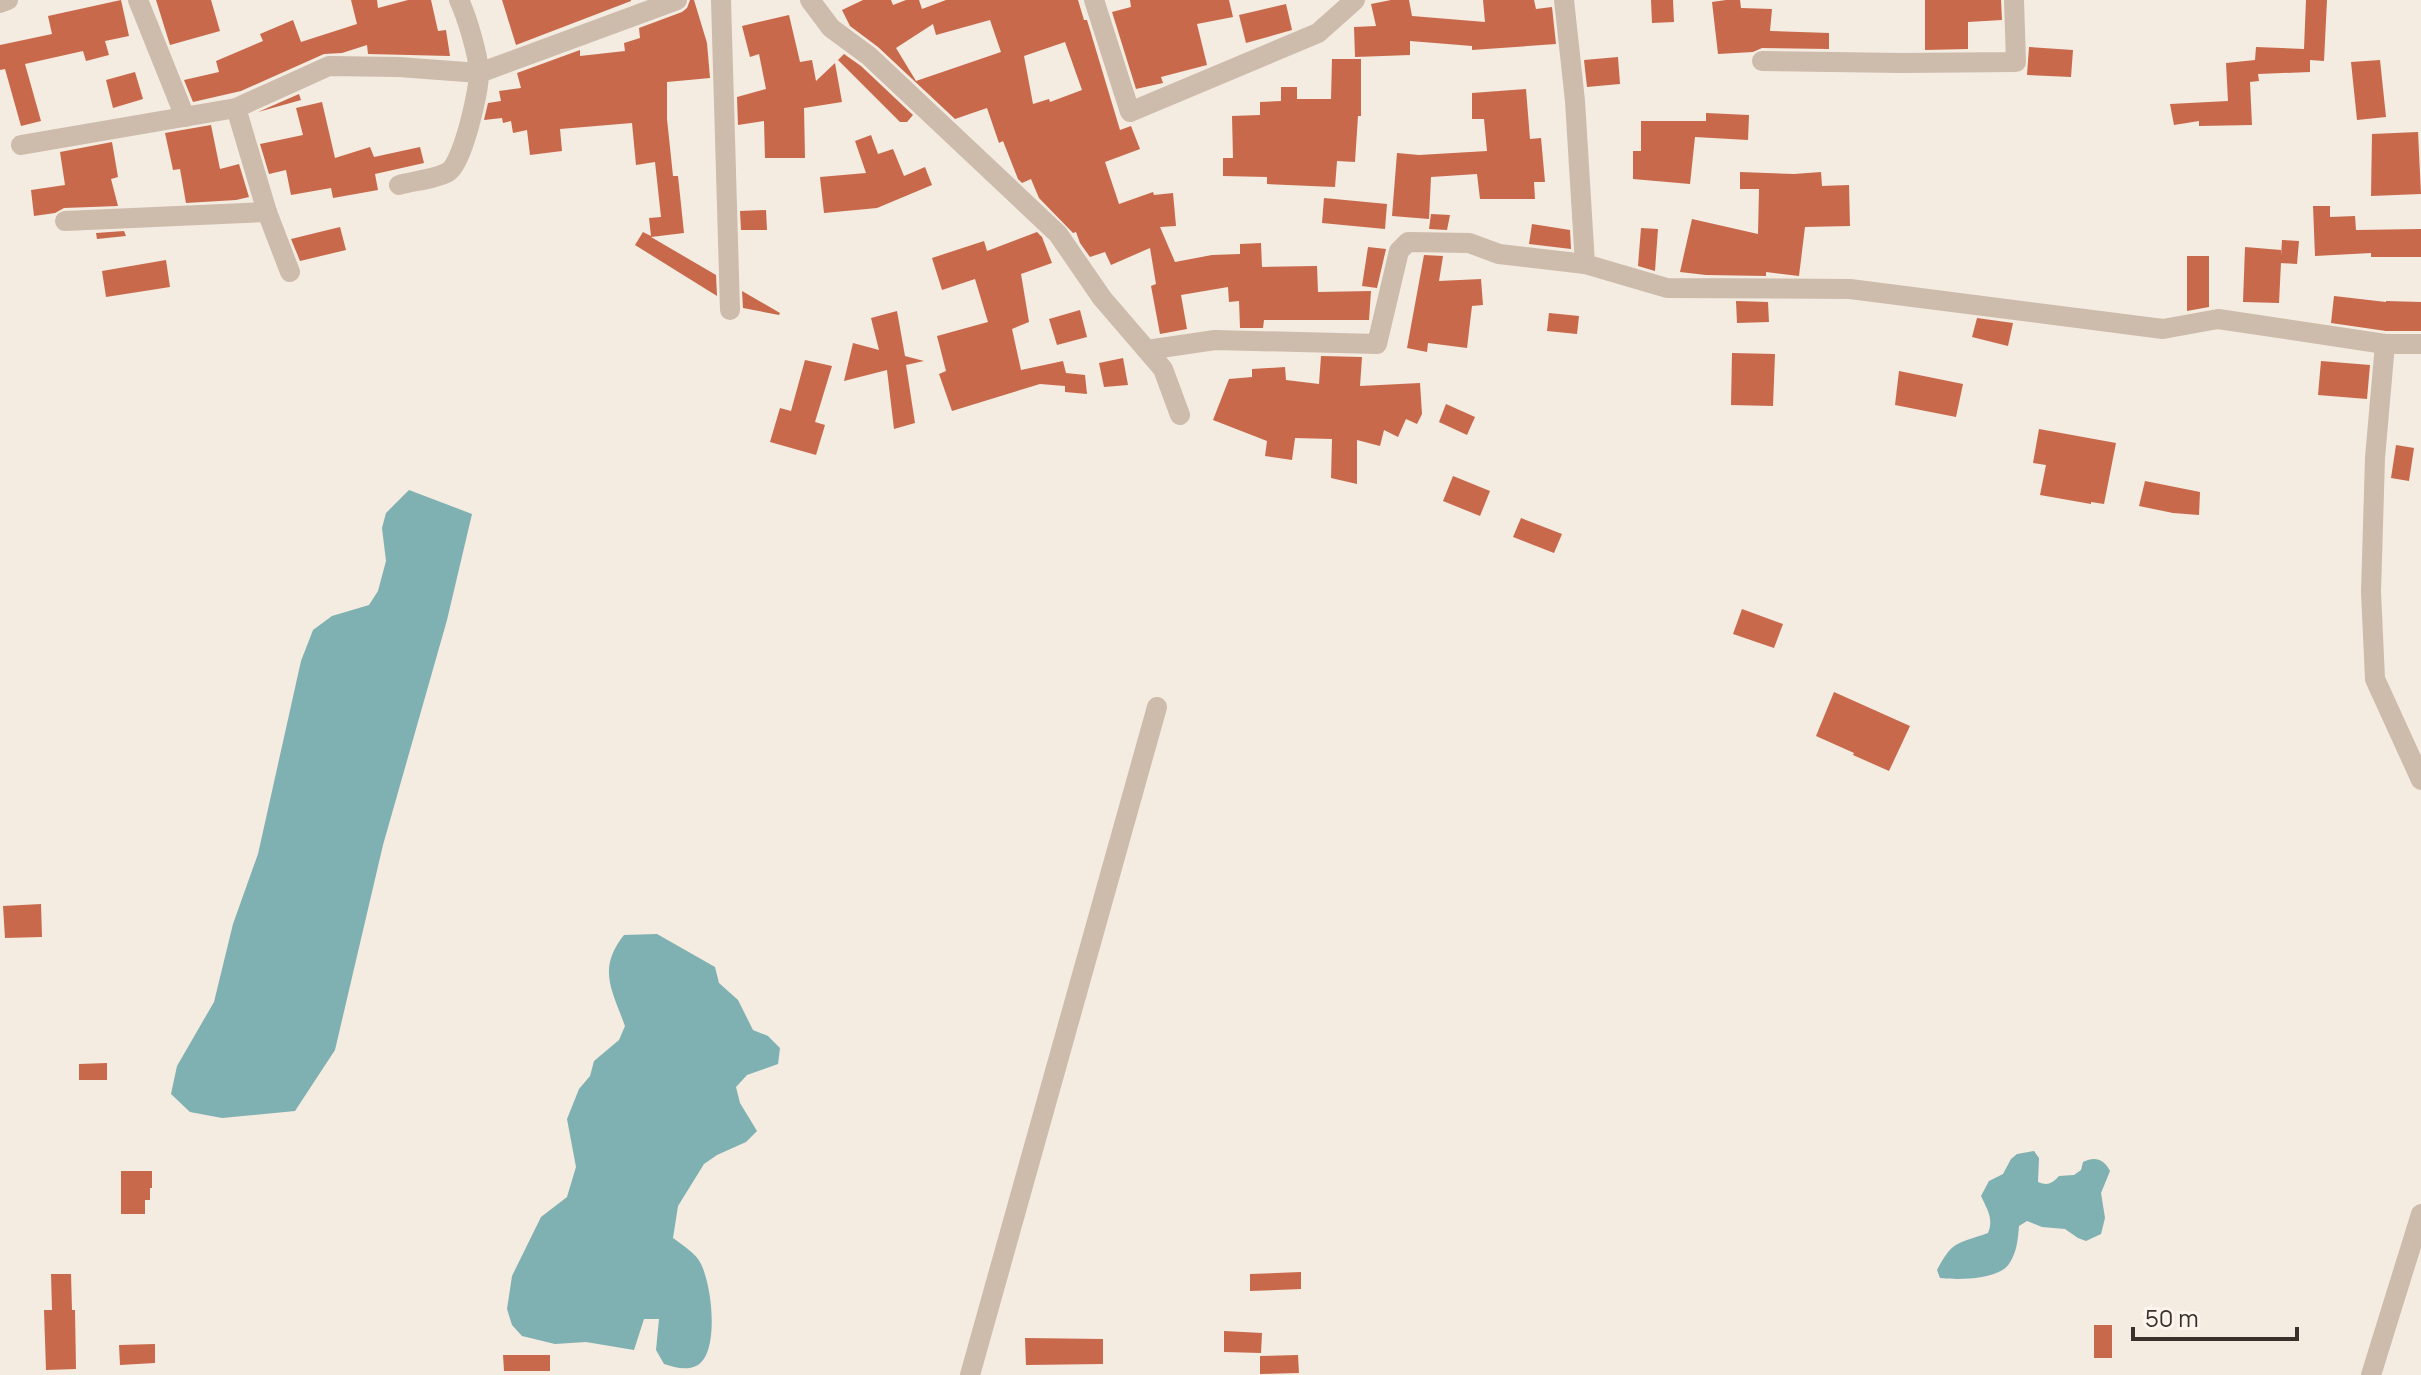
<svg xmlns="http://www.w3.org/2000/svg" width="2421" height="1375" viewBox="0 0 2421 1375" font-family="Manrope,sans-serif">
<rect width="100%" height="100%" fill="#f4ebe1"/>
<g fill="#7fb0b2">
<polygon points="409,490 472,514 447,620 383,845 335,1050 295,1111 222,1118 190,1112 171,1094 177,1066 214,1002 233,924 258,854 301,661 313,630 332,616 369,605 378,591 386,561 382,528 386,513"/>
<path d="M 657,934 L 715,967 L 719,983 L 738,1000 L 753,1030 L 768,1036 L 780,1048 L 778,1064 L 747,1075 L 736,1087 L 740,1103 L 757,1131 L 746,1142 L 717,1155 L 704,1164 L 678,1206 L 673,1238 C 681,1244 692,1251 698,1259 C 712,1278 721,1355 696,1366 C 686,1371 674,1367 664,1364 L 656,1350 L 659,1319 L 644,1319 L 634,1350 L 586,1342 L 555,1344 L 522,1336 L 512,1325 L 507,1309 L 512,1276 L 541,1217 L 567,1197 L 576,1167 L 567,1119 L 579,1089 L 590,1076 L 594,1061 L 619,1040 L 625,1026 C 612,990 597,969 624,935 Z"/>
<path d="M 2034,1151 L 2039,1158 L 2038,1182 C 2047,1186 2052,1184 2059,1176 L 2074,1175 L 2081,1170 L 2083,1162 C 2095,1156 2104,1159 2110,1171 L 2101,1193 L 2105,1218 L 2101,1234 L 2086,1241 L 2078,1238 L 2065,1229 L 2042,1227 L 2027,1221 L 2019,1226 C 2018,1239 2017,1252 2009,1264 C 1998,1280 1958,1280 1940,1278 L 1937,1270 C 1953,1240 1957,1244 1988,1233 C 1994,1219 1987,1209 1981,1196 L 1989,1181 L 2003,1174 L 2011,1159 L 2017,1154 Z"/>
</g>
<g fill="#c8694b" fill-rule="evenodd">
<polygon points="121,0 129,36 105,41 109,55 86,61 83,51 25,64 41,121 21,126 5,69 0,70 0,45 52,34 48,16"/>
<polygon points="156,0 211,0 220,31 170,45"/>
<polygon points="351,0 377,0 378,8 408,0 431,0 438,31 446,30 450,56 368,54 367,45 342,53 324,54 241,91 193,102 184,80 219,72 216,61 263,41 260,34 293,20 301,42 357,24"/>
<polygon points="502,0 631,0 631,1 516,45"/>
<polygon points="690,0 694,0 707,43 710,78 667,82 667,119 673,176 678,176 684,233 651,237 716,275 717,296 635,245 643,232 651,236 649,218 661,217 655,162 636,165 632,123 560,129 562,151 530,155 527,130 513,133 511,121 503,123 502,118 484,120 488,103 501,101 499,91 521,88 517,73 580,50 580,56 625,51 624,43 640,38 639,28 682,12 687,8"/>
<path d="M 863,0 L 891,0 L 893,5 L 906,0 L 919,0 L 922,9 L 946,0 L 1078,0 L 1084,20 L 1087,20 L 1120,130 L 1131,126 L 1140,149 L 1105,162 L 1119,204 L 1153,192 L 1154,195 L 1173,193 L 1176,226 L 1160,227 L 1175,262 L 1212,255 L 1240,254 L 1240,244 L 1261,243 L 1262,267 L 1317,266 L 1318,292 L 1371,291 L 1369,320 L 1264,320 L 1263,328 L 1240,328 L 1239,301 L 1229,302 L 1228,287 L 1181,295 L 1187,329 L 1160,334 L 1151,286 L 1156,284 L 1150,248 L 1111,265 L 1105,252 L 1090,257 L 1080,243 L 1076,232 L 1073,233 L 1039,198 L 1031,179 L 1022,183 L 1018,179 L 1003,141 L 999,143 L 987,108 L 955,119 L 878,47 L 850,26 L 842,10 ZM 990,20 L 1001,52 L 916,81 L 896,48 L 933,24 L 936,35 ZM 1065,42 L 1082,90 L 1050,102 L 1049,99 L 1033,104 L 1024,56 Z"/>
<polygon points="1130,0 1229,0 1233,17 1197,24 1207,65 1161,77 1163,83 1136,89 1112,12 1131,7"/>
<polygon points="1391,0 1409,0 1412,16 1485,22 1483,0 1534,0 1536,9 1552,7 1556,44 1472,50 1472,46 1410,41 1410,55 1355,57 1354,27 1376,26 1371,4"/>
<polygon points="1651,0 1673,0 1674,22 1652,23"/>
<polygon points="1726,0 1740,0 1741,8 1772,9 1770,31 1829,33 1829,49 1762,48 1753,52 1718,54 1712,2"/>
<polygon points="1925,0 2001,0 2002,20 1968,22 1968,49 1925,50"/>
<polygon points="2306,0 2327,0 2324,61 2310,60 2310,72 2258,74 2259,81 2250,82 2252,125 2199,126 2199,121 2174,125 2170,104 2228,101 2226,63 2255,60 2256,47 2304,49"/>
<polygon points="1286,4 1292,30 1246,43 1239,15"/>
<polygon points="789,15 800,62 812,60 816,81 835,63 842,102 804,108 805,158 765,158 764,121 738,125 737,97 766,89 759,54 750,57 742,26"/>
<polygon points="2029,47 2073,50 2071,77 2027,75"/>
<polygon points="844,54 861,66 913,115 907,122 900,122 838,60"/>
<polygon points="1618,57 1620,84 1587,87 1584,60"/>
<polygon points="1332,59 1361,59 1361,116 1358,116 1355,162 1337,161 1335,187 1267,184 1267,177 1223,176 1223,158 1233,158 1232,116 1260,115 1260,102 1281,101 1281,87 1297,87 1297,99 1331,99"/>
<polygon points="2380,60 2386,117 2357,120 2351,62"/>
<polygon points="135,72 143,99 113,108 106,80"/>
<polygon points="1526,89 1530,139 1541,138 1545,182 1534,182 1535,199 1480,199 1477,174 1431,177 1429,219 1392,216 1397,153 1419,155 1487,151 1484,119 1472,119 1472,93"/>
<polygon points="299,94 301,100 258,112"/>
<polygon points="322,102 335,158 370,147 374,157 420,147 424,163 375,174 378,190 333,198 331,188 291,195 286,170 269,174 260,144 303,135 296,108"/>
<polygon points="1706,113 1749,115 1748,140 1695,137 1690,184 1633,179 1633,151 1641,151 1641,121 1706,121"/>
<polygon points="211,125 220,169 239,164 249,197 236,200 186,203 180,169 173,170 165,133"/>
<polygon points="2418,132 2421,194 2371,196 2372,134"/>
<polygon points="871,135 878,154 893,149 904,176 925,167 932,185 877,208 824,213 820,177 866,173 855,141"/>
<polygon points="112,142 118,177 111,179 118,206 64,208 55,213 34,216 31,190 65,185 60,152"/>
<polygon points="1740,172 1794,174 1821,172 1822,186 1849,185 1850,226 1805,227 1799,276 1766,272 1766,276 1706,275 1680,272 1692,219 1758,234 1759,189 1740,189"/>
<polygon points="1324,198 1387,204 1385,229 1322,223"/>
<polygon points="2313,206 2330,206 2330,217 2355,216 2356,230 2421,229 2421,257 2371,257 2371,253 2315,256"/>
<polygon points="766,210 767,230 741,230 740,211"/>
<polygon points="1431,214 1450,215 1447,230 1429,229"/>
<polygon points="1532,224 1570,230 1571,249 1529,244"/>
<polygon points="340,227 346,250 300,261 291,239"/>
<polygon points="1641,228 1658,229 1655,271 1638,266"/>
<polygon points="124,231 126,236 97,239 96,233"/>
<polygon points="1037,232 1042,237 1052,263 1021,274 1029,322 1012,329 1021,370 1063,361 1066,373 1085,375 1087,394 1065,392 1065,386 1040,384 952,411 939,374 946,371 937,336 988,322 975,279 942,290 932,258 984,241 987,251"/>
<polygon points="2282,240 2299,241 2297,264 2281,263 2279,303 2243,302 2245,247 2281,250 2281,256"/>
<polygon points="1368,247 1386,249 1377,288 1362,286"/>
<polygon points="1424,255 1443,256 1439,281 1481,279 1483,305 1472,306 1467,348 1428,343 1427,352 1407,348"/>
<polygon points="2187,256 2209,256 2209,307 2187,311"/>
<polygon points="166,260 170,287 106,297 102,271"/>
<polygon points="742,291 780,313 779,315 743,308"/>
<polygon points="2334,296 2386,302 2386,301 2421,302 2421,331 2386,331 2331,323"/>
<polygon points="1736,301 1768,302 1769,322 1737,323"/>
<polygon points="1080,310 1087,337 1057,345 1049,319"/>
<polygon points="897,311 905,356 924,361 906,365 915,423 894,429 887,370 844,381 853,343 879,350 871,318"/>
<polygon points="1549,313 1579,316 1577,334 1547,331"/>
<polygon points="1977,318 2013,323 2008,346 1972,337"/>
<polygon points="1732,353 1775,354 1773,406 1731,405"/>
<polygon points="1321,356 1362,357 1360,386 1420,383 1422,414 1417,424 1406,419 1398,437 1384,430 1380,446 1357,440 1357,484 1331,478 1332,439 1295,438 1292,460 1265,456 1267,441 1213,420 1229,379 1252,377 1252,369 1285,367 1286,380 1319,384"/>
<polygon points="1123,358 1128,385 1104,387 1099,363"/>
<polygon points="805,360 832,366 815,422 825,425 816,455 770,442 780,408 791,411"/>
<polygon points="2321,361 2370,365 2367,399 2318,395"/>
<polygon points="1899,371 1963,384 1956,417 1895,405"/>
<polygon points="1446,404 1475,417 1467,435 1439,422"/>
<polygon points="2039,429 2116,443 2104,504 2091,502 2091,504 2040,495 2046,465 2033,463"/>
<polygon points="2396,445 2414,448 2409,481 2391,478"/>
<polygon points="1453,476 1490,491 1480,516 1443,501"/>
<polygon points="2145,481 2200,492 2199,515 2173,513 2139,506"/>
<polygon points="1521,518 1562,534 1554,553 1513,537"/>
<polygon points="1742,609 1783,624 1774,648 1733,634"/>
<polygon points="1834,692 1910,726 1889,771 1853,755 1854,753 1816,736"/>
<polygon points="41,904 42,937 5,938 3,906"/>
<polygon points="107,1063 107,1080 79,1080 79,1064"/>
<polygon points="121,1171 152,1171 152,1188 150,1188 150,1200 145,1200 145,1214 121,1214"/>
<polygon points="1301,1272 1301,1289 1250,1291 1250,1274"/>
<polygon points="51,1274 71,1274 72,1310 75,1310 76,1369 46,1370 44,1310 52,1310"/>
<rect x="2094" y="1325" width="18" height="33"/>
<polygon points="1224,1331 1262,1333 1261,1353 1224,1352"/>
<polygon points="1025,1338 1103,1339 1103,1364 1026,1365"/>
<polygon points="155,1344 155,1363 120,1365 119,1345"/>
<polygon points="503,1355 550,1355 550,1371 504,1371"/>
<polygon points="1298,1355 1299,1373 1260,1374 1260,1356"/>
</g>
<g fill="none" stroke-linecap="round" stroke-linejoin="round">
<g stroke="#cdbbac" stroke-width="20">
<polyline points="138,0 185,117"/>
<polyline points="721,0 730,310"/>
<polyline points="810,0 831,28 869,56 1058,234 1102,298 1163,369 1180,415"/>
<polyline points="1094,0 1130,112 1318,33 1355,0"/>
<polyline points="1564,0 1575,101 1585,264"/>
<polyline points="0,3 8,0"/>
<polyline points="1762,61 1902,63 2016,62 2014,0"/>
<polyline points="236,108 267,212 290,272"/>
<polyline points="21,145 236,108 329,66 399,67 479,73 677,0"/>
<path d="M 399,185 C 413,181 436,179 448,172 C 463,163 479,91 479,72 C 478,54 467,17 459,0"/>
<polyline points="65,221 267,212"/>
<polyline points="2421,344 2385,344 2375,458 2371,592 2375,679 2421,780"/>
<polyline points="1147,350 1215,340 1377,344 1399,251 1408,242 1469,243 1499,254 1585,264 1667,288 1850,289 2163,329 2218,319 2385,344"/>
<polyline points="970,1375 1157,707"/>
<polyline points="2371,1375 2421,1214"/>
</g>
</g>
<path d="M2133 1327v12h164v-12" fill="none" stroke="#3b302b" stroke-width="4"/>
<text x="2145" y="1327" font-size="24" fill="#3b302b" stroke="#fbf5ee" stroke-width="6" paint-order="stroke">50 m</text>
</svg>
